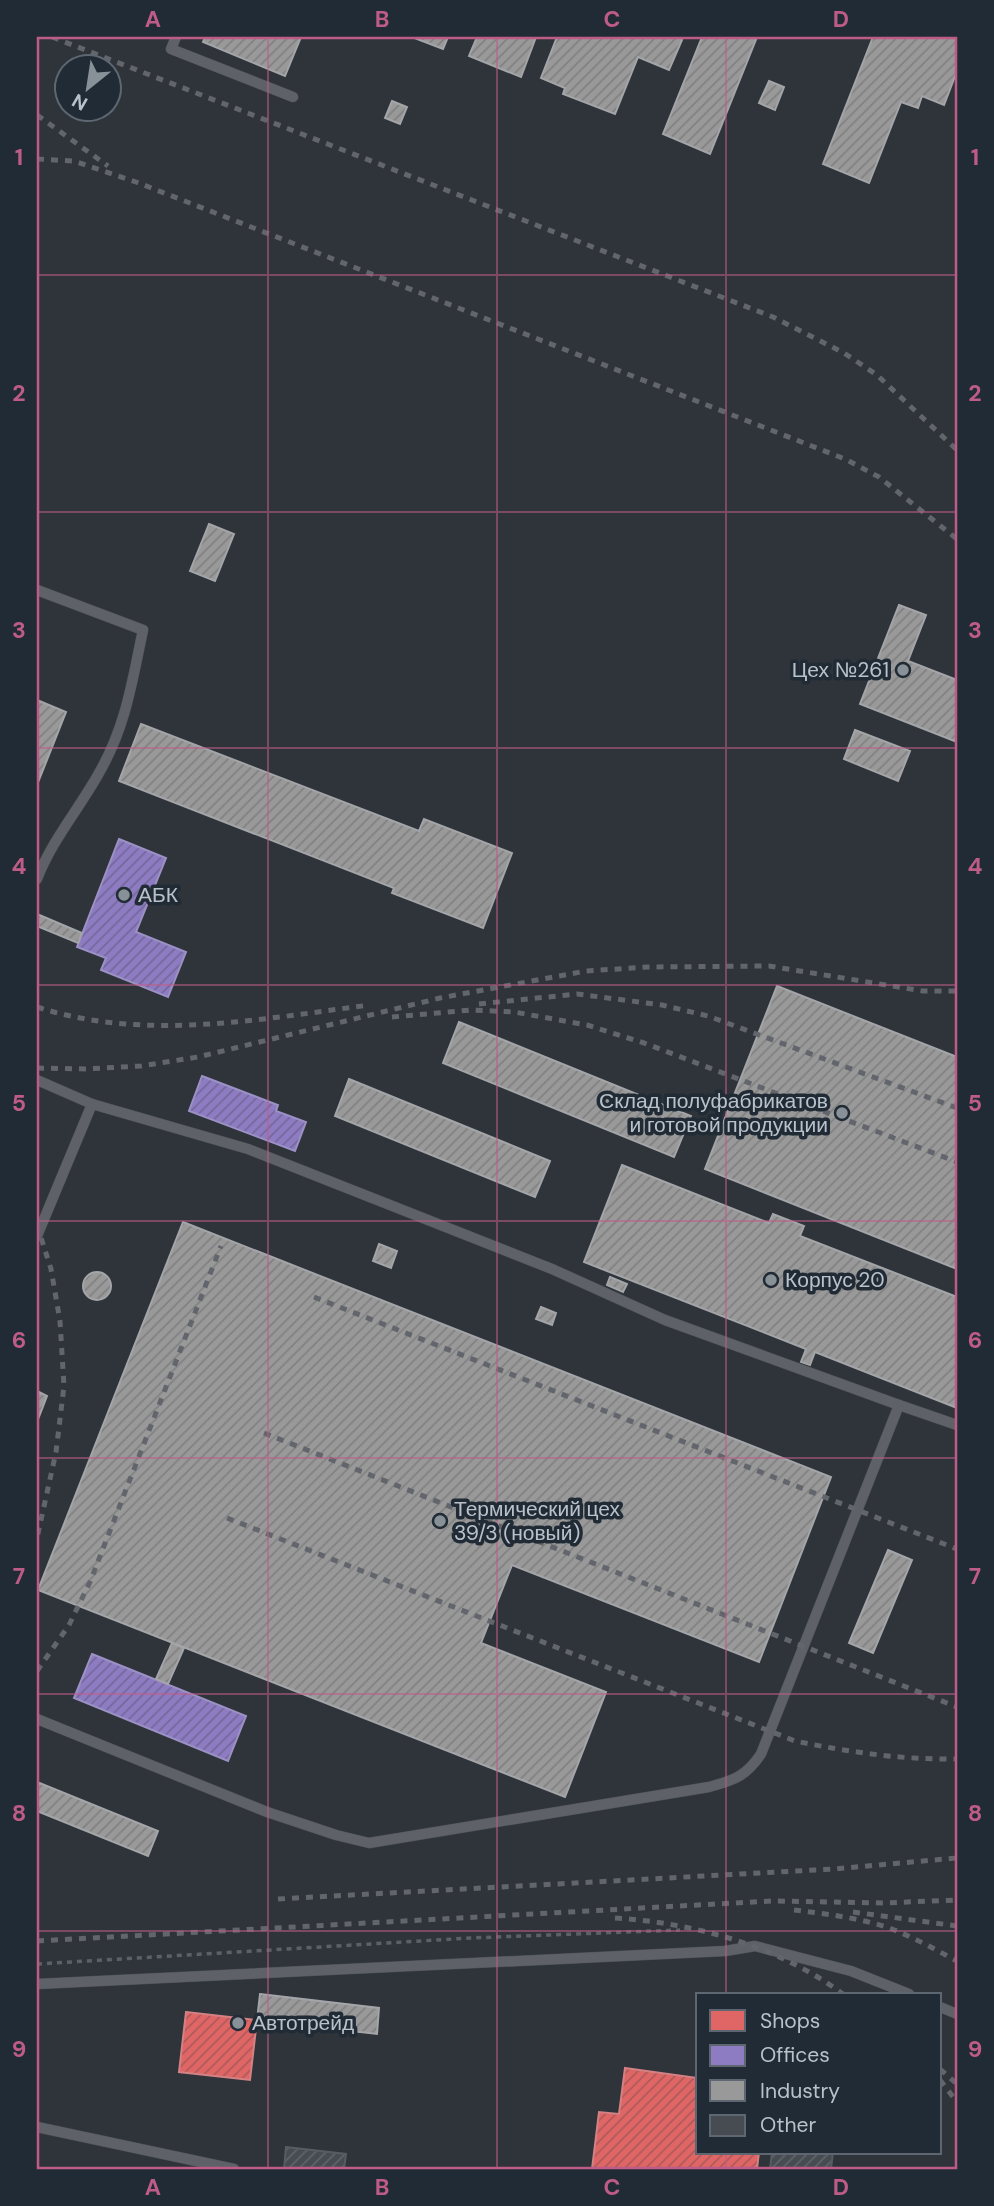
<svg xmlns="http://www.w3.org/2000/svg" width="994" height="2206" viewBox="0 0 994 2206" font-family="'DM Sans',sans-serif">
<defs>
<pattern id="shops-hatch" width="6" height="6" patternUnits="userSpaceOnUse" patternTransform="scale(1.75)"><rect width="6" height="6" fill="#e06666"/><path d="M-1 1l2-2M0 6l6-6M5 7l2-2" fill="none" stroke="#ae595a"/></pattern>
<pattern id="offices-hatch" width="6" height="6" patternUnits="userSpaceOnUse" patternTransform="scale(1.75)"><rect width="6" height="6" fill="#8e7cc3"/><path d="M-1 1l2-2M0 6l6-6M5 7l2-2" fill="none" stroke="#74689b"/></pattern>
<pattern id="industry-hatch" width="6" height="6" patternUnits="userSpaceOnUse" patternTransform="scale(1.75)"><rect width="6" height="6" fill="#999"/><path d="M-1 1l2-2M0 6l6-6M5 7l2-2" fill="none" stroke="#818182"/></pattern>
<pattern id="building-hatch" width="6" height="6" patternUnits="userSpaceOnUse" patternTransform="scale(1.75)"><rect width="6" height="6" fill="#474c52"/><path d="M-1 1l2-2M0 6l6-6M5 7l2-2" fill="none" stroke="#5f646a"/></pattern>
</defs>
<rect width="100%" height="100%" fill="#2e343a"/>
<g fill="url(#shops-hatch)" stroke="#d48184" stroke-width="2">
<polygon points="186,2012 257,2020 250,2080 179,2072"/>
<polygon points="625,2068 698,2078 698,2152 759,2152 757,2169 592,2169 599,2112 619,2114"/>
</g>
<g fill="url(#offices-hatch)" stroke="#9b91c5" stroke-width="2">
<polygon points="119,839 166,858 136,932 186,952 168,997 101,970 106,958 77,947"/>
<polygon points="202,1076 278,1105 276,1111 306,1122 295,1151 189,1111"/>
<polygon points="92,1654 246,1716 228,1761 74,1698"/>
</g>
<g fill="url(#industry-hatch)" stroke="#a3a5a8" stroke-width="2">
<polygon points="205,37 301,37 285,76 203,42"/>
<polygon points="412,37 448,37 443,49"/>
<polygon points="477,37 536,37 521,77 469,56"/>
<polygon points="557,37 676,37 682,40 669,70 638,57 615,114 563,94 565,88 541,78"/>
<polygon points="702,37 757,37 710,154 663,134"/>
<polygon points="873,37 957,37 957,71 944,105 922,96 918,108 901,102 869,183 823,164"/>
<polygon points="769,81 784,87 775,110 759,103"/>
<polygon points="392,101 407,107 400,124 385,118"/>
<polygon points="209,524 234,534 215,581 190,571"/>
<polygon points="899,605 926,615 908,661 957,680 957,742 860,704"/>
<polygon points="37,700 66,712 37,785"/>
<polygon points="141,724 419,831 424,819 512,853 483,928 392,893 394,888 119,781"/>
<polygon points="855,730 910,751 898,781 844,759"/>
<polygon points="37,914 82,933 78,943 37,926"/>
<polygon points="777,986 957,1057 957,1269 705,1169"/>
<polygon points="459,1022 691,1116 674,1157 443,1063"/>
<polygon points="349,1079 550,1161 535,1197 335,1116"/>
<polygon points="622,1165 769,1223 773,1214 804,1226 800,1236 957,1297 957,1408 815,1352 810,1365 801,1362 806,1349 584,1262"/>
<polygon points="183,1222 831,1477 759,1662 512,1565 481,1643 606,1692 565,1797 38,1590"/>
<polygon points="379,1244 397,1251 391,1268 373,1261"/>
<circle cx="97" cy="1286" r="14"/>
<polygon points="610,1277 627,1284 623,1292 607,1285"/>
<polygon points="541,1307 556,1313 552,1325 536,1319"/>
<polygon points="37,1391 47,1396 37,1422"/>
<polygon points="888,1550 912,1560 873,1653 849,1643"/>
<polygon points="172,1643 184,1648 168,1684 156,1679"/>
<polygon points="37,1782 158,1831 148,1856 37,1811"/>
<polygon points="260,1994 379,2008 377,2034 257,2020"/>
</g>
<g fill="url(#building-hatch)" stroke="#565c61" stroke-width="2">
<polygon points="286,2147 346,2154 344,2169 284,2169"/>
<polygon points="772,2152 833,2152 831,2169 770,2169"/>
</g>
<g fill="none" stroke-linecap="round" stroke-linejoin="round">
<g stroke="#4c5055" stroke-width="11">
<g id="lane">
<polyline points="176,37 171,49 293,97"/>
<path d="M 37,590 L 143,630 C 132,682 126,726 99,773 C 79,809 52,840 37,879"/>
<polyline points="37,1080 92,1104 37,1236"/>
<polyline points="899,1405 957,1425"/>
<path d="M 37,1719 L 267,1812 L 336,1835 L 369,1843 L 709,1787 C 735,1780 746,1776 761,1754 L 899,1405 L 665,1320 L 552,1269 L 248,1149 L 92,1104"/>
<polyline points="37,1984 725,1951 755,1946 851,1971 909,1994"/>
<polyline points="940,2007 957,2014"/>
<polyline points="37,2127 234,2169"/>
</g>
</g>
<polyline stroke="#5c6166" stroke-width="3.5" stroke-dasharray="5 5" stroke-linecap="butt" points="37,1964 470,1938 680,1930"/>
<use href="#lane" stroke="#5e6268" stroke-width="10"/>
<g stroke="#62666c" stroke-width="5" stroke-dasharray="7 7" stroke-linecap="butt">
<polyline points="52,37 773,317 844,353 877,375 957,450"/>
<polyline points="37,115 108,166"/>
<polyline points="37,159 74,161 136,182 845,459 879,477 957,539"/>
<polyline points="479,1004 577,994 662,1005 708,1016 957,1108"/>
<path d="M 37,1007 C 146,1042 259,1019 370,1005"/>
<polyline points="392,1017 471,1010 514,1012 587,1025 644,1043 957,1162"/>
<polyline points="37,1068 86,1069 141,1066 198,1057 440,998 586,971 648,967 769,966 923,991 957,991"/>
<polyline points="37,1225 51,1269 60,1321 64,1386 56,1452 37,1538"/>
<polyline points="314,1297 957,1549"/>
<polyline points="264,1433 957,1707"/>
<path d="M 227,1518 L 795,1741 C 849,1752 902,1760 957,1759"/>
<polyline points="37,1671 69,1625 90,1582 221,1246"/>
<polyline points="278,1899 834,1869 957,1858"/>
<path d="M 794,1910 C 827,1914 861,1918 892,1929 C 915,1938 936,1950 957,1961"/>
<polyline points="853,1912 957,1926"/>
<path d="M 615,1918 C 695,1923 778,1946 843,1994"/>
<polyline points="37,1941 771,1901 883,1903 957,1900"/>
<polyline points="940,2069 957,2084"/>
<polyline points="940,2080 957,2102"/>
</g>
</g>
<path fill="none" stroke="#be5c87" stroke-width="2" stroke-opacity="0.55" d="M 268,37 L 268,2169M 497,37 L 497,2169M 726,37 L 726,1994M 37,275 L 957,275M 37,512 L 957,512M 37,748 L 957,748M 37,985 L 957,985M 37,1221 L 957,1221M 37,1458 L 957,1458M 37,1694 L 957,1694M 37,1931 L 957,1931M 726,2152 L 726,2169"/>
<g fill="#889098" stroke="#212b35" stroke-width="2.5">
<circle cx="903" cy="670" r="7"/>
<circle cx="124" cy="895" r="7"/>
<circle cx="842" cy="1113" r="7"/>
<circle cx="771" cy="1280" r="7"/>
<circle cx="440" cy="1521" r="7"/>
<circle cx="238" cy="2023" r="7"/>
</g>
<g text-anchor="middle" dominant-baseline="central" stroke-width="7" stroke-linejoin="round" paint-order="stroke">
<g font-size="21" fill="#b9c1ca" stroke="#212b35" text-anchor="start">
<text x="889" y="670" text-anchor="end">Цех №261</text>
<text x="138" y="895">АБК</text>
<text x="828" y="1101" text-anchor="end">Склад полуфабрикатов<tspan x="828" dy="24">и готовой продукции</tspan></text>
<text x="785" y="1280">Корпус 20</text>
<text x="454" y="1509">Термический цех<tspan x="454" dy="24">39/3 (новый)</tspan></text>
<text x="252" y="2023">Автотрейд</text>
</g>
</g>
<rect width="994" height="2206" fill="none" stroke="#212b35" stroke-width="77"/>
<rect x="696" y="1993" width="245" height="161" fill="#212b35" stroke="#5e6771" stroke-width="2"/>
<rect x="710" y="2010" width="35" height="21" fill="#e06666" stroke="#5e6771" stroke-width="2"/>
<text x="760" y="2028" font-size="21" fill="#b9c1ca">Shops</text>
<rect x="710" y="2045" width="35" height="21" fill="#8e7cc3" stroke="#5e6771" stroke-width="2"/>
<text x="760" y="2062" font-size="21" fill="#b9c1ca">Offices</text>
<rect x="710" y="2080" width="35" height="21" fill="#999999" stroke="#5e6771" stroke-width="2"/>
<text x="760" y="2098" font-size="21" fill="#b9c1ca">Industry</text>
<rect x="710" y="2115" width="35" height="21" fill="#474c52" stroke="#5e6771" stroke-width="2"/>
<text x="760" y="2132" font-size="21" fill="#b9c1ca">Other</text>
<g transform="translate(88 88) rotate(210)"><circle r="33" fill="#212b35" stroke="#5e6771" stroke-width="2"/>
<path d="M0-5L12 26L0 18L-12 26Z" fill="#889098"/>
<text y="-10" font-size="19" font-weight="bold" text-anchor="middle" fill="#b9c1ca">N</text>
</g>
<rect x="38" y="38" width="918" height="2130" fill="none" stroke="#be5c87" stroke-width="2.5"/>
<g font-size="23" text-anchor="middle" font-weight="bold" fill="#be5c87">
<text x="153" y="27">A</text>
<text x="382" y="27">B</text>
<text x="612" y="27">C</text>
<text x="841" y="27">D</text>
<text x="19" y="165">1</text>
<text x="975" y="165">1</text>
<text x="19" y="401">2</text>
<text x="975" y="401">2</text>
<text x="19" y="638">3</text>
<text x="975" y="638">3</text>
<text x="19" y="874">4</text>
<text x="975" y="874">4</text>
<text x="19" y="1111">5</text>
<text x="975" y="1111">5</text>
<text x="19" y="1348">6</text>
<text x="975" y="1348">6</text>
<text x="19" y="1584">7</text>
<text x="975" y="1584">7</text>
<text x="19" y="1821">8</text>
<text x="975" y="1821">8</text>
<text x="19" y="2057">9</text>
<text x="975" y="2057">9</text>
<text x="153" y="2195">A</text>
<text x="382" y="2195">B</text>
<text x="612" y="2195">C</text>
<text x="841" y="2195">D</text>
</g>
</svg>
